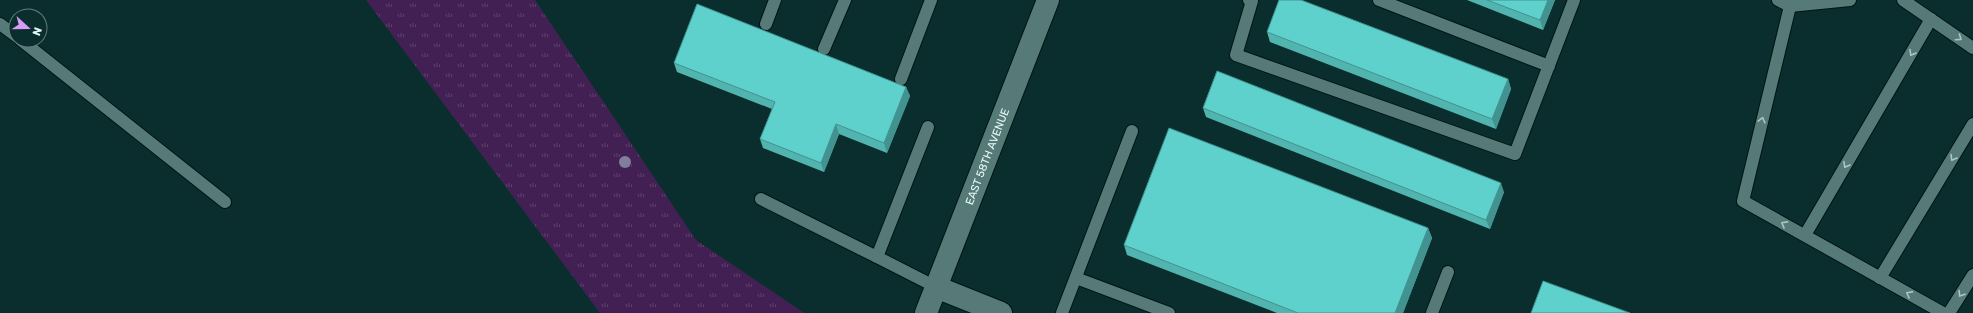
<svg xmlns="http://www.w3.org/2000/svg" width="1973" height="313" viewBox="0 0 1973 313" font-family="Rubik,sans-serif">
<defs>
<pattern id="grass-tufts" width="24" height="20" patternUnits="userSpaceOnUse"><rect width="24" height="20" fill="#432054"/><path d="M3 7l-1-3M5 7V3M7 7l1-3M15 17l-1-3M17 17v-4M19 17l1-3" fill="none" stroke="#5e416d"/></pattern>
</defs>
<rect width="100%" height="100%" fill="#0a2e2d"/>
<polygon fill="url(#grass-tufts)" points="366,0 535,0 696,240 804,313 600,313"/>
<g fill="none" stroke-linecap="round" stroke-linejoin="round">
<g stroke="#001514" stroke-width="14">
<g id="lane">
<polyline points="1249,0 1252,1 1236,55 1515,154 1574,0"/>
<polyline points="1379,0 1549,66"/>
<polyline points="1778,0 1790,6 1850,0"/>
<polyline points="1903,0 1973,48"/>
<polyline points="1790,6 1743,201 1943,313"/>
<polyline points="0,24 16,36"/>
<polyline points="766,24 775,0"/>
<polyline points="21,40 225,202"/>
<polyline points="824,49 845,0"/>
<polyline points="901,79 931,0"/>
<polyline points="928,127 877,257 936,287"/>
<polyline points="761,199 877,257"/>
<polyline points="1805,235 1931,19"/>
<polyline points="1076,278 1169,313"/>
<polyline points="1880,278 1973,124"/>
<polyline points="1062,313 1132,131"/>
<polyline points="1432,313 1448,272"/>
<polyline points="1949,313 1973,275"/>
</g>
</g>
<g stroke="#001514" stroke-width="24">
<polyline id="street" points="936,287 1001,313"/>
</g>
<g stroke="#001514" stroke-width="24">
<g id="secondary">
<path id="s1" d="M 926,313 L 1048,0"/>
</g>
</g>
<use href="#lane" stroke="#567a78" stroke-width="12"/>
<use href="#street" stroke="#567a78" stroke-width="22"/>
<use href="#secondary" stroke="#567a78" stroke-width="22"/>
</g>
<circle fill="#807e9a" cx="625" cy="162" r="6"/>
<g fill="#52b4af">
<polygon points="1467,0 1555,0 1543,30"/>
<polygon points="1267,32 1508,79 1511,89 1496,129 1270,42"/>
<polygon points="674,63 906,87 910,96 887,153 839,134 824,172 763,148 760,139 772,109 677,72"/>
<polygon points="1203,108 1504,192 1490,229 1206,117"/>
<polygon points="1428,228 1432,238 1403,313 1277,313 1127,255 1124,245"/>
</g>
<g fill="#42928f">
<polygon points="1548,0 1555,0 1543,30 1540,20"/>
<polygon points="1508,79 1511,89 1496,129 1492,119"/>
<polygon points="906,87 910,96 887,153 884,143"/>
<polygon points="836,124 839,134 824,172 821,163"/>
<polygon points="1501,183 1504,192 1490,229 1486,220"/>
<polygon points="1428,228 1432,238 1403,313 1395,313"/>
</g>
<g fill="#5fd1cc" stroke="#42928f">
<polygon points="1279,0 1301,0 1508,79 1492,119 1267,32"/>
<polygon points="1487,0 1548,0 1540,20"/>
<polygon points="697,4 906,87 884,143 836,124 821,163 760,139 775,102 674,63"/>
<polygon points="1217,71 1501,183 1486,220 1203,108"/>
<polygon points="1169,128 1428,228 1395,313 1298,313 1124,245"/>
<polygon points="1543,281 1630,313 1531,313"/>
</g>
<defs><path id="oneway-chevron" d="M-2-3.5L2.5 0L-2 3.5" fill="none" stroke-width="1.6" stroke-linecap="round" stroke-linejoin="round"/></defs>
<g stroke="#acc6c5">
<use href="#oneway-chevron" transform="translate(1959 38) rotate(34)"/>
<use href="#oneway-chevron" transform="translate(1912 53) rotate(120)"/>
<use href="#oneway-chevron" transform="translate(1762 120) rotate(-76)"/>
<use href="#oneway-chevron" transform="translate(1953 158) rotate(121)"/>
<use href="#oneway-chevron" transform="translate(1846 165) rotate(120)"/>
<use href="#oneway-chevron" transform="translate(1784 224) rotate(-151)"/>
<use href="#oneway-chevron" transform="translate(1909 294) rotate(-151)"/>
<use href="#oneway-chevron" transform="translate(1961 294) rotate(122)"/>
</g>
<g text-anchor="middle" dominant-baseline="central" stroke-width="4" stroke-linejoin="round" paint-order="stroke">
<g font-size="11" fill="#e6f9f8" stroke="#0a2e2d">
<text stroke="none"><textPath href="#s1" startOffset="168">EAST 58TH AVENUE</textPath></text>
</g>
</g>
<g transform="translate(28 28) rotate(111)"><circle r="19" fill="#0a2e2d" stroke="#627f7e"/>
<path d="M0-3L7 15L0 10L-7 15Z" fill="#d89af8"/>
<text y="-6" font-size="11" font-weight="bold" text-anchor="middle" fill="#e6f9f8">N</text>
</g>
</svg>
